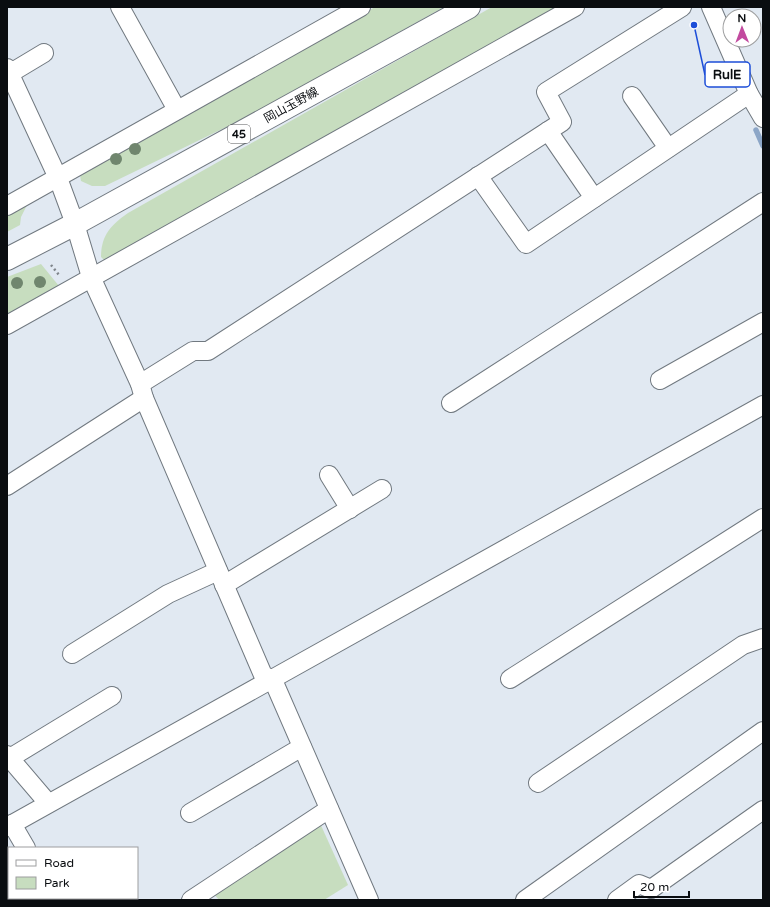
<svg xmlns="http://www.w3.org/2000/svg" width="770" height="907" viewBox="0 0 770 907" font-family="'Varela Round','Noto Sans JP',sans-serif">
<rect width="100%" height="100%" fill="#e1e9f2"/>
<g fill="#c7ddbf">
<polygon points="375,7 444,7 249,116 105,186 92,186 81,181 80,175 98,162"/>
<path d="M 492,7 L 562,7 L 108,259 L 104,260 L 101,257 C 101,235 111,225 128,213 Z"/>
<polygon points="28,203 21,217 20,225 7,232 7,214"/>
<polygon points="41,264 59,286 7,316 7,277"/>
<polygon points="319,821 348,885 324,900 219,900 213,893"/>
</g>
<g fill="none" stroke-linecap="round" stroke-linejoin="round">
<polyline stroke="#8ca6c7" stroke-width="5.5" points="756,130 763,146"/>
<g stroke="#717980" stroke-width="20">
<g id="minor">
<polyline points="120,7 177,110"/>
<polyline points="711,7 749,94 763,118"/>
<polyline points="7,68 58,178 75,224 91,277 140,384 144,398 263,675 273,680 369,900"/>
<polyline points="9,74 44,53"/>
<polyline points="632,96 668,148"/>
<polyline points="548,131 594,198"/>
<polyline points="478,176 526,244 749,94"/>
<polyline points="7,206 361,7"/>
<polyline points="7,325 575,7"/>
<polyline points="660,380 763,322"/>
<polyline points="140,384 193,351 208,351 562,122 546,92 682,7"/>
<polyline points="451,403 763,202"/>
<polyline points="329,475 350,509"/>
<polyline points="7,486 144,398"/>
<polyline points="224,585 382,489"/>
<polyline points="72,654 168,594 218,571"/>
<polyline points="510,679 763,518"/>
<polyline points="7,755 48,803"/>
<polyline points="10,758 112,696"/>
<polyline points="538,783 743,645 763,638"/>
<polyline points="190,813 302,747"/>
<polyline points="12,824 26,848"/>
<polyline points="7,827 763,405"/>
<polyline points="56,898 58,900"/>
<polyline points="191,900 329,809"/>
<polyline points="525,900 763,731"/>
<polyline points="617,900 639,884 651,889 763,810"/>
</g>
</g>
<g stroke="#717980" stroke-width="24">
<polyline id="major" points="7,259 75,224 469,7"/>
</g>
<polyline stroke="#7f858b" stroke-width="2.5" stroke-dasharray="2 3" stroke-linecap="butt" points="51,265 59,275"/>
<use href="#minor" stroke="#fff" stroke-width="18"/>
<use href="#major" stroke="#fff" stroke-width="22"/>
</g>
<g fill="#70866e">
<circle cx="135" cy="149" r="6"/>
<circle cx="116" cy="159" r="6"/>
<circle cx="40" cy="282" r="6"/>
<circle cx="17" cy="283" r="6"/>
</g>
<g text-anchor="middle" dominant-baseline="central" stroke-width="3" stroke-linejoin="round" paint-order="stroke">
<rect fill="#fff" stroke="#545658" stroke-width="1" x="228" y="125" width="22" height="18" rx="3"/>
<g font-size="11" font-weight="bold" fill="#0a0d10">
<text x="239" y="134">45</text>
</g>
<g font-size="12" fill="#0a0d10" stroke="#fff">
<text transform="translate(291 105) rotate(-29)">岡山玉野線</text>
</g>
</g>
<path fill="none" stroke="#1d4ed8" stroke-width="1.5" d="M694 25L705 75"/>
<circle fill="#1d4ed8" stroke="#fff" stroke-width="1.5" cx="694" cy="25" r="4"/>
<rect fill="#fff" stroke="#1d4ed8" stroke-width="1.5" x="705" y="62" width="45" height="25" rx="4"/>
<g font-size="13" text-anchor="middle" font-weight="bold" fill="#0a0d10">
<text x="727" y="79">RulE</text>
</g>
<rect width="770" height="907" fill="none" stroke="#0a0d10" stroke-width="16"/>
<rect x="8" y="847" width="130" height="52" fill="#ffffff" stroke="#9d9e9f"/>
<rect x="16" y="860" width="20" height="6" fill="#ffffff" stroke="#9d9e9f"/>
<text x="44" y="867" font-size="12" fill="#0a0d10">Road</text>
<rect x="16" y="877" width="20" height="12" fill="#c7ddbf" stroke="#9d9e9f"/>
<text x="44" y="887" font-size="12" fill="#0a0d10">Park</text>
<g transform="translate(742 28) rotate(359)"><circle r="19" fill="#ffffff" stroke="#9d9e9f"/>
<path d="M0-3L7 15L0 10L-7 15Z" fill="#c24a9f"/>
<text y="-6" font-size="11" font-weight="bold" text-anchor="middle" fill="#0a0d10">N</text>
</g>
<path d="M634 891v6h55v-6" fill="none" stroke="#0a0d10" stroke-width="2"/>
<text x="640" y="891" font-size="12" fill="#0a0d10" stroke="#ffffff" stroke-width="3" paint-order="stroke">20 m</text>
</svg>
